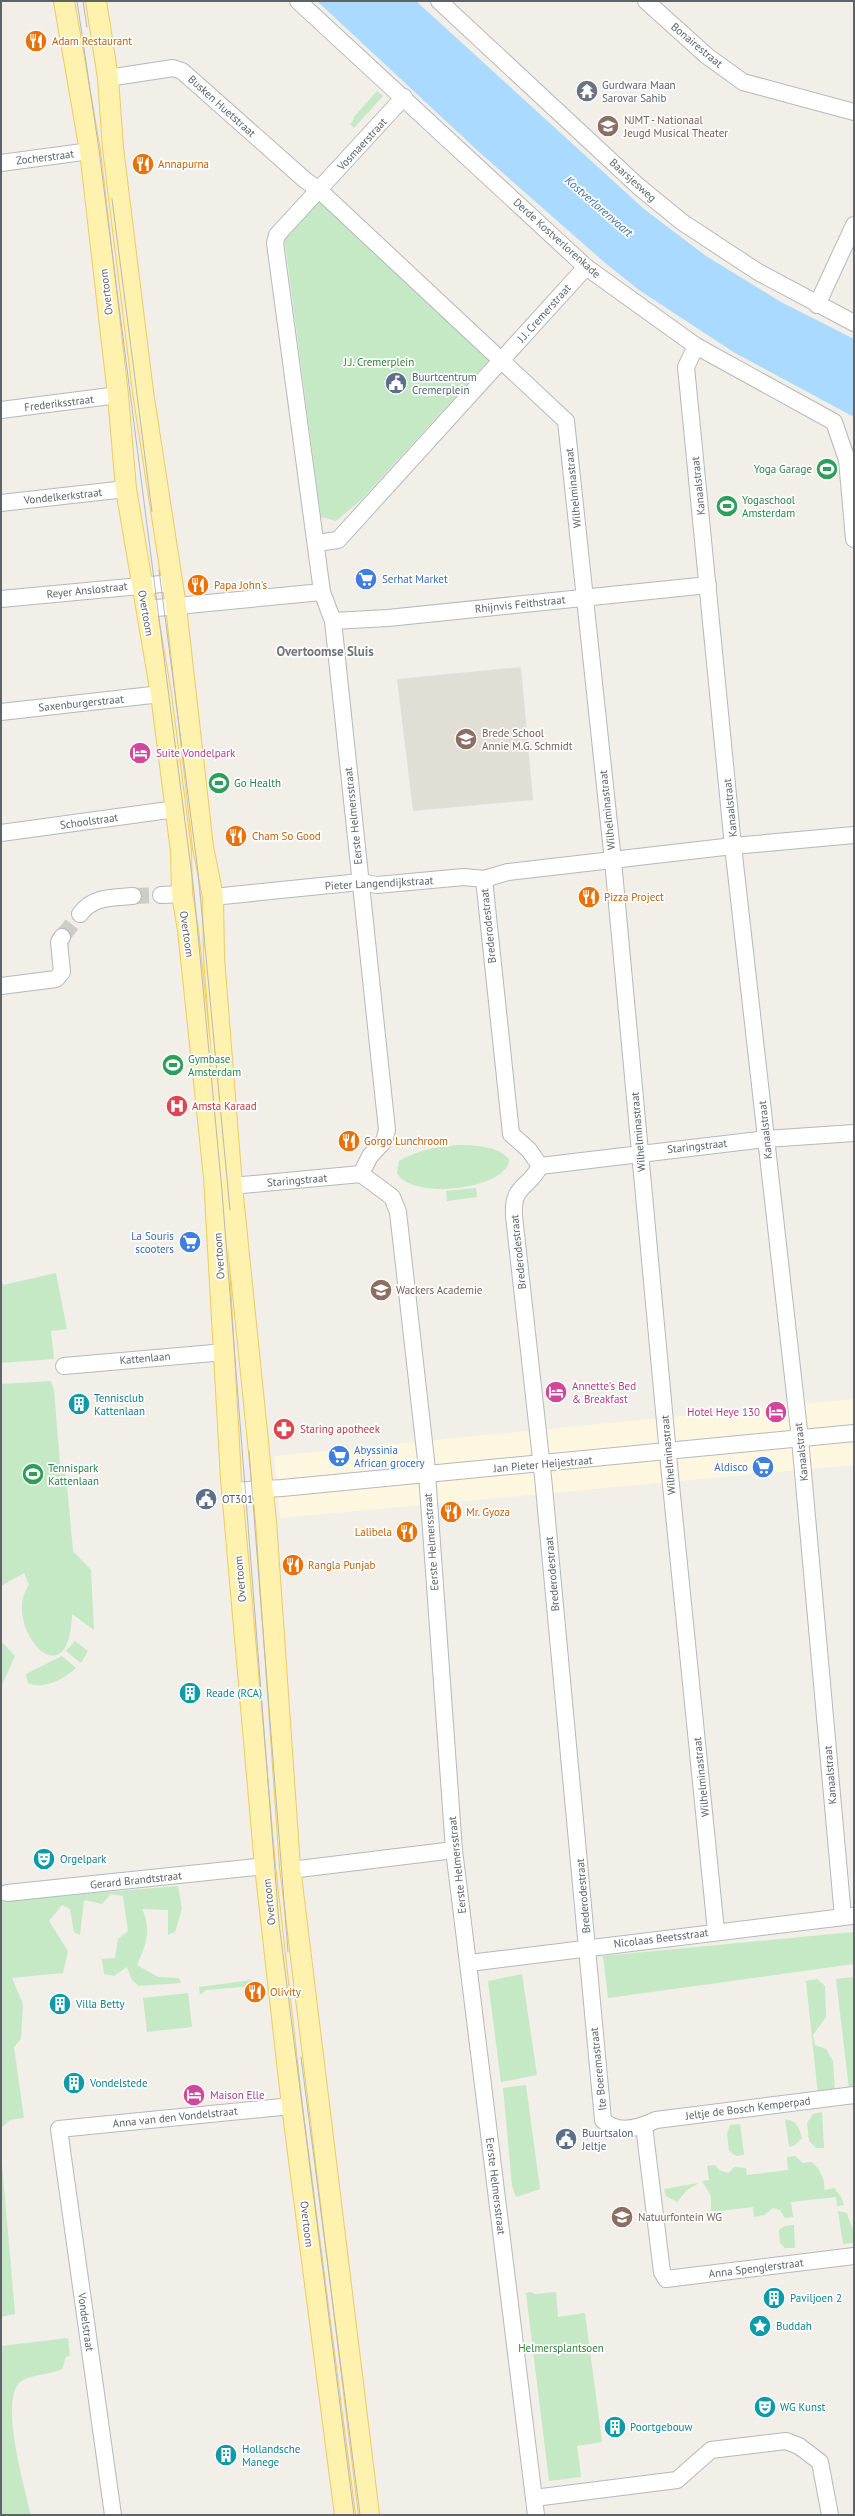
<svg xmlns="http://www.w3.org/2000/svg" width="855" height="2516" viewBox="0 0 855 2516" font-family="'PT Sans',sans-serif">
<rect width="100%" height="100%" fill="#f1efe8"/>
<polygon fill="#fef7e0" points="854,1399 854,1465 280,1518 274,1456"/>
<polygon fill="#e1ded6" points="521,667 533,800 413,811 397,679"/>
<g fill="#c5e8c5">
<polygon points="377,91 383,96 354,128 350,124 354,119 353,118"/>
<polygon points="320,198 490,359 361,500 336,521 321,517 284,236"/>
<path d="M 458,1145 C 474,1145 498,1146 509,1159 C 511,1188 413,1202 397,1173 L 399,1161 C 417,1150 436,1147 458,1145 Z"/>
<polygon points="476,1188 477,1197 447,1201 446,1191"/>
<polygon points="56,1273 67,1329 51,1331 54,1359 1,1363 1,1276 3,1285"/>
<path d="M 51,1381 L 54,1390 L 60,1464 L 65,1464 L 73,1551 L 91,1570 L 94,1630 L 72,1614 C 69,1705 0,1624 29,1585 L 24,1573 L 1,1586 L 1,1384 Z"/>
<polygon points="1,1641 15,1656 1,1687"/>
<polygon points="75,1641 88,1651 81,1663 66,1651"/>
<path d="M 62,1656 L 76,1668 C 63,1679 45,1690 28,1683 L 26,1674 Z"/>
<path d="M 178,1886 L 182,1909 L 175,1932 L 168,1935 L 168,1910 L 142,1909 C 152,1929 146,1945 137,1965 L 158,1977 L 179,1978 L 181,1983 L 139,1986 L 132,1980 L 127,1967 L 114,1976 L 104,1974 L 102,1959 L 115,1958 L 118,1939 L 128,1931 L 123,1896 L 111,1894 L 102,1904 L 84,1900 L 80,1935 L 74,1932 L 70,1909 L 62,1905 L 49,1921 L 68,1951 L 63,1973 L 12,1978 L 23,2004 L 21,2039 L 14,2047 L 24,2118 L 10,2120 L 1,2128 L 1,1901 Z"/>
<polygon points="854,1932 854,1964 608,1998 603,1956"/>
<polygon points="522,1974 537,2075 501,2082 488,1981"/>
<polygon points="854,1977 854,2086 849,2088 836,1979"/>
<polygon points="817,1979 825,1986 826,2017 813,2035 815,2045 826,2049 833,2061 835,2092 818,2095 806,1981"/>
<polygon points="252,1980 253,1986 206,1990 200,1995 199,1987"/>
<polygon points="188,1993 192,2027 147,2032 143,1998"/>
<polygon points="526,2085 540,2189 516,2197 512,2186 503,2088"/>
<polygon points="822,2112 824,2148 816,2148 809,2141 807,2123 813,2114"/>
<path d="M 785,2119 C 797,2121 799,2127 802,2138 L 795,2145 L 789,2147 Z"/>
<polygon points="740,2124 744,2155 736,2156 729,2151 727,2134 730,2125"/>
<polygon points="1,2152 15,2314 1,2317"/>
<path d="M 795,2156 L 803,2163 L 812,2162 C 819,2168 826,2179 824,2190 L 834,2188 L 841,2197 L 844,2205 L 837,2206 L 836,2197 L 791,2202 L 793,2217 L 785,2218 L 780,2210 L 773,2208 L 764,2215 L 754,2217 L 753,2207 L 711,2212 L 711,2196 L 702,2181 L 709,2180 L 707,2166 L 715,2165 L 719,2170 L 728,2173 L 735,2167 L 746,2168 L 747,2175 L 788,2170 L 787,2157 Z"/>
<polygon points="699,2183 687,2190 677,2202 666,2196 664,2189"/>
<path d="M 838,2211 L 847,2213 C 851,2227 854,2225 854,2243 L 843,2244 Z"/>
<polygon points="794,2225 795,2248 785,2248 780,2243 779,2230 784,2226"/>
<polygon points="530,2292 535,2294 556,2292 558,2317 585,2313 602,2442 577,2446 581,2477 549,2481 526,2293"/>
<path d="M 68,2338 L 70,2356 L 66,2357 L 62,2369 C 49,2375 30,2374 19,2383 C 0,2404 25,2488 31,2515 L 1,2515 L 1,2346 Z"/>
</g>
<polygon fill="#aadaff" points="317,1 416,1 644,209 706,256 781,302 854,339 854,417 735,353 639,290 604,262 478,151"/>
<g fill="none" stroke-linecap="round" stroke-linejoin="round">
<g stroke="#ccccc8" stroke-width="16" stroke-dasharray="16 8" stroke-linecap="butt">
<polyline points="133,896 161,895"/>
<polyline points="62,937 80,914"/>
</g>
<g stroke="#b5b8bc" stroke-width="18">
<g id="minor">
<polyline points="298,1 586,267 696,346 834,422 847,460 854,539"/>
<polyline points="439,1 638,186 682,222 758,272 854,323"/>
<polyline points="646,1 707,56 743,82 854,112"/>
<polyline points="108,78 173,68 182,71 305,180 319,190 566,421 613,861 669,1465 716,1931"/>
<polyline points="404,97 277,235 275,243 322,592 333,621 387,1130 384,1141 370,1156 361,1174 392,1197 398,1212 426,1460 454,1850 536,2515"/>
<polyline points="1,163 90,151"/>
<polyline points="817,305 854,225"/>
<polyline points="696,346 686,367 733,846 800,1439 843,1917"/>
<polyline points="1,410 118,395"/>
<polyline points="1,503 126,489"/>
<polyline points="316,543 338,540 586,267"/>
<polyline points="1,599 172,583"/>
<polyline points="146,609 322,592"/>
<polyline points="333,621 388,618 708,585"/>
<polyline points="1,712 161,694"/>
<polyline points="1,833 176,809"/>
<polyline points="484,879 511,1134 529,1150 540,1166"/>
<polyline points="161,895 182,894"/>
<polyline points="213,897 360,882 377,885 464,877 484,879 508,872 733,846 854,835"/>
<path d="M 80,914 C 93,896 113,898 133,896"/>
<polyline points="1,986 56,979 62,972 59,942 62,937"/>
<path d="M 540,1166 C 528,1190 512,1184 514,1216 L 543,1477 L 603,2120 C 617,2135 639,2128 656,2120 L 854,2095"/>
<polyline points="540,1166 766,1139 854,1133"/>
<polyline points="232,1186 361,1174"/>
<polyline points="64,1366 225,1352"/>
<polyline points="232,1491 282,1488 854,1433"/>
<polyline points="290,1867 299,1869 454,1850"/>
<polyline points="7,1893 265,1866"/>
<polyline points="469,1963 852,1916"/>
<polyline points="644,2126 662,2272 666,2279 854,2256"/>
<polyline points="534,2498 677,2480 711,2450 786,2441 799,2446 820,2462 830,2515"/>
<polyline points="113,2515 59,2129 292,2106"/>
</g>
</g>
<g stroke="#f2c960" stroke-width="22">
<g id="major">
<polyline points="64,1 90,151 118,395 126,489 161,694 181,851 182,894 188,930 214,1177 231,1479 265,1866 292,2106 345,2515"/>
<polyline points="96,1 108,78 113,148 143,392 176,607 203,847 213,897 214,958 232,1186 266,1521 290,1867 369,2515"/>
</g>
</g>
<use href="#minor" stroke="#fff" stroke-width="16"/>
<use href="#major" stroke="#fff2af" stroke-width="20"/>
<g stroke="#b6b7b8" stroke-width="1">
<polyline points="77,1 99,150 194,892 222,1191 279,1923 354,2515"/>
<polyline points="83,1 87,27"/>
<polyline points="112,199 152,512"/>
<polyline points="159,570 198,872 230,1210"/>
<polyline points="249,1451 288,1952"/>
<polyline points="301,2057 360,2515"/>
</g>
</g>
<defs>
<g id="restaurant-disc" transform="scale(1.15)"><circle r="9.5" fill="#e8710a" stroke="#fff"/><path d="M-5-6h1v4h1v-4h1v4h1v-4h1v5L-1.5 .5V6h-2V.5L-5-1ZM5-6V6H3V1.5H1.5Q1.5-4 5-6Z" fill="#fff"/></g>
<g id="temple-disc" transform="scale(1.15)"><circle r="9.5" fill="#6b7280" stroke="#fff"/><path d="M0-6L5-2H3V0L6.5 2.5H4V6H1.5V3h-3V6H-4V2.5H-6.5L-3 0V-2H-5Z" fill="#fff"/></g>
<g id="university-disc" transform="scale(1.15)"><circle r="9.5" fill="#8d6e63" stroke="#fff"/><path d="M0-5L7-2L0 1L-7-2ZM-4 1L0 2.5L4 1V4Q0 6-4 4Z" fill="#fff"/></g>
<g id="civic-disc" transform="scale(1.15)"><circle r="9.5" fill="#5c6f8a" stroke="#fff"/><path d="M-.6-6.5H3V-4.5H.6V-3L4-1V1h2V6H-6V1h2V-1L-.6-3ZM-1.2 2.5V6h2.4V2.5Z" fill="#fff"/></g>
<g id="stadium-disc" transform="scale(1.15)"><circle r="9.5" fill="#2e9e5b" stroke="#fff"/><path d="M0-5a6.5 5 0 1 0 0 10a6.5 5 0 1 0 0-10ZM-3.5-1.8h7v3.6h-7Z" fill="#fff"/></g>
<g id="supermarket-disc" transform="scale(1.15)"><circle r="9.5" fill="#3f7fe0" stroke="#fff"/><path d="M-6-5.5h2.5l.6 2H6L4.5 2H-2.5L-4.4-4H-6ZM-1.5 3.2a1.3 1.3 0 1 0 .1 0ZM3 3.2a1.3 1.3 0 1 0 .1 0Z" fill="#fff"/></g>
<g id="school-disc" transform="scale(1.15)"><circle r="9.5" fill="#8d6e63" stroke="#fff"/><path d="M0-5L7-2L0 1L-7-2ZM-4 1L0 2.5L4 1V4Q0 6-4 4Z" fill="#fff"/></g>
<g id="hotel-disc" transform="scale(1.15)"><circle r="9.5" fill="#d1479c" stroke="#fff"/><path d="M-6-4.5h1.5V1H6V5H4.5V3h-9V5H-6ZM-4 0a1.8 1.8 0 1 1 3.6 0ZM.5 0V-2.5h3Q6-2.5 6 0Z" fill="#fff"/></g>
<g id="hospital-disc" transform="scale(1.15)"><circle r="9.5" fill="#e0444e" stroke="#fff"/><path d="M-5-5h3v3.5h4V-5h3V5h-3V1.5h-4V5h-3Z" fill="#fff"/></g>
<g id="building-disc" transform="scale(1.15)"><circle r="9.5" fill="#0f9aa8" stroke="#fff"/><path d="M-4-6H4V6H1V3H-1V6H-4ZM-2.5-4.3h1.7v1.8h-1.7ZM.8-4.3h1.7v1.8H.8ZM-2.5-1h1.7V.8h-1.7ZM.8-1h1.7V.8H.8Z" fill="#fff"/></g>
<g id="pharmacy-disc" transform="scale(1.15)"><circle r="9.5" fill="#e0444e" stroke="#fff"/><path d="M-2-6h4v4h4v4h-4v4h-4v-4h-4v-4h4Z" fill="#fff"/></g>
<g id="theatre-disc" transform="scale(1.15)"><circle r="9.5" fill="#0f9aa8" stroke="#fff"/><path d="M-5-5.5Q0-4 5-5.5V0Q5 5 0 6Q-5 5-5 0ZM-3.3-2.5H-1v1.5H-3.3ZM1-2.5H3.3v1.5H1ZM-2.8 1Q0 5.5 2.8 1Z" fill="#fff"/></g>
<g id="sight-disc" transform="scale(1.15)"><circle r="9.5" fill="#0f9aa8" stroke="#fff"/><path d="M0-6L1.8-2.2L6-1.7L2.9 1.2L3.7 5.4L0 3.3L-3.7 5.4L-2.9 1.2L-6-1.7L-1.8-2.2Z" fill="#fff"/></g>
</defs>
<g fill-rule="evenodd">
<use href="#restaurant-disc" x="36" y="41"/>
<use href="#temple-disc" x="587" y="91"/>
<use href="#university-disc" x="608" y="126"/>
<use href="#restaurant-disc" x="143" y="164"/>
<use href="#civic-disc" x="396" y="383"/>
<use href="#stadium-disc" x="827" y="469"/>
<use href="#stadium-disc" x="727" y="506"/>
<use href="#supermarket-disc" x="366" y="579"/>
<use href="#restaurant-disc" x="198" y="585"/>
<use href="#school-disc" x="466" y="739"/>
<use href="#hotel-disc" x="140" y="753"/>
<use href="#stadium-disc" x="219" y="783"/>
<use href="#restaurant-disc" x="236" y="836"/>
<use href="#restaurant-disc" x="589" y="897"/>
<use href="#stadium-disc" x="173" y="1065"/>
<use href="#hospital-disc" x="177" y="1106"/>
<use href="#restaurant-disc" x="349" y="1141"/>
<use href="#supermarket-disc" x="190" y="1242"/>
<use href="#university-disc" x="381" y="1290"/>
<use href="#hotel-disc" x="556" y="1392"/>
<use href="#building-disc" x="79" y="1404"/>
<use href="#hotel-disc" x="776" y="1412"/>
<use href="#pharmacy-disc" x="284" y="1429"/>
<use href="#supermarket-disc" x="339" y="1456"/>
<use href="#supermarket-disc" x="763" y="1467"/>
<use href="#stadium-disc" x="33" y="1474"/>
<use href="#civic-disc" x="206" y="1499"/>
<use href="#restaurant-disc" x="451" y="1512"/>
<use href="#restaurant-disc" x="407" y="1532"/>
<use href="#restaurant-disc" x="293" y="1565"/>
<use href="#building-disc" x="190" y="1693"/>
<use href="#theatre-disc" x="44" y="1859"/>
<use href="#restaurant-disc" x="255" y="1992"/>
<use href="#building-disc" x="60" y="2004"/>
<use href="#building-disc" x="74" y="2083"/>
<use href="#hotel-disc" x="194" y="2095"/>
<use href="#civic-disc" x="566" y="2139"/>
<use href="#school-disc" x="622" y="2217"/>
<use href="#building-disc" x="774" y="2298"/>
<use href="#sight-disc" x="760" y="2326"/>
<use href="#theatre-disc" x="765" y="2407"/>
<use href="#building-disc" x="615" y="2427"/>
<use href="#building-disc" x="226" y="2455"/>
</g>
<g text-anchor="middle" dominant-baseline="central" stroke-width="3.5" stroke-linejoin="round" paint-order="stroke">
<g font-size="11" fill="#c56008" stroke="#fff" text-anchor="start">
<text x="52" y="41">Adam Restaurant</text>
<text x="158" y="164">Annapurna</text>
<text x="214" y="585">Papa John's</text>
<text x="252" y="836">Cham So Good</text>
<text x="604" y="897">Pizza Project</text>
<text x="364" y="1141">Gorgo Lunchroom</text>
<text x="466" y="1512">Mr. Gyoza</text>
<text x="392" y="1532" text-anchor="end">Lalibela</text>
<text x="308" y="1565">Rangla Punjab</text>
<text x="270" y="1992">Olivity</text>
</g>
<g font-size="11" fill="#5f6368" stroke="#fff">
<text transform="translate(697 45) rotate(40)">Bonairestraat</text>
<text transform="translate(222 106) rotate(42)">Busken Huetstraat</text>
<text transform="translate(362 144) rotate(-47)">Vosmaerstraat</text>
<text transform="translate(45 157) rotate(-7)">Zocherstraat</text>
<text transform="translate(633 180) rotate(42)">Baarsjesweg</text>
<text transform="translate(557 238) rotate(42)">Derde Kostverlorenkade</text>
<text transform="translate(106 292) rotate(-97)">Overtoom</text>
<text transform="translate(544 313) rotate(-48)">J.J. Cremerstraat</text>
<text transform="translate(59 403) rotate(-7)">Frederiksstraat</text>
<text transform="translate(698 486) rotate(-96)">Kanaalstraat</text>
<text transform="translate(573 488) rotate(-96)">Wilhelminastraat</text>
<text transform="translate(63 496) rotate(-6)">Vondelkerkstraat</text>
<text transform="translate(87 590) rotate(-6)">Reyer Anslostraat</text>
<text transform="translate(520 604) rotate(-6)">Rhijnvis Feithstraat</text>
<text transform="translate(146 613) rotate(80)">Overtoom</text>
<text transform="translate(81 703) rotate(-6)">Saxenburgerstraat</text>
<text transform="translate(730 808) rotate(-96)">Kanaalstraat</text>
<text transform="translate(607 810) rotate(-96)">Wilhelminastraat</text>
<text transform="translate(353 816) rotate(-96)">Eerste Helmersstraat</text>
<text transform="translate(89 821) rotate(-8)">Schoolstraat</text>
<text transform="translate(379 883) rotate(-3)">Pieter Langendijkstraat</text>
<text transform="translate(488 926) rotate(-96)">Brederodestraat</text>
<text transform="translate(187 934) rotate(82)">Overtoom</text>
<text transform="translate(765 1130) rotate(-96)">Kanaalstraat</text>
<text transform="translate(638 1132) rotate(-95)">Wilhelminastraat</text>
<text transform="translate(697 1146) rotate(-6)">Staringstraat</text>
<text transform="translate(297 1180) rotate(-5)">Staringstraat</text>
<text transform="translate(518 1252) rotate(-96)">Brederodestraat</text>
<text transform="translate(219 1256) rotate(-94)">Overtoom</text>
<text transform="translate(145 1358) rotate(-5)">Kattenlaan</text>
<text transform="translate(801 1452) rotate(-96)">Kanaalstraat</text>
<text transform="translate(668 1455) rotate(-95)">Wilhelminastraat</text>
<text transform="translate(543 1464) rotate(-5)">Jan Pieter Heijestraat</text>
<text transform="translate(431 1542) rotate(-94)">Eerste Helmersstraat</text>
<text transform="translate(552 1574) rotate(-95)">Brederodestraat</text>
<text transform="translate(240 1579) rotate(-95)">Overtoom</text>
<text transform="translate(830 1775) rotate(-95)">Kanaalstraat</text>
<text transform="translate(701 1777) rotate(-96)">Wilhelminastraat</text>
<text transform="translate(457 1865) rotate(-96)">Eerste Helmersstraat</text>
<text transform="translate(136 1880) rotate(-6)">Gerard Brandtstraat</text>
<text transform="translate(583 1896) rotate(-95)">Brederodestraat</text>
<text transform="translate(269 1902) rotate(-96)">Overtoom</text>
<text transform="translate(661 1938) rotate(-7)">Nicolaas Beetsstraat</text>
<text transform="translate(598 2069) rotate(-96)">Ite Boeremastraat</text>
<text transform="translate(748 2108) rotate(-7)">Jeltje de Bosch Kemperpad</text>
<text transform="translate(175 2117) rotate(-6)">Anna van den Vondelstraat</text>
<text transform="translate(496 2186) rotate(83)">Eerste Helmersstraat</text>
<text transform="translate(307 2224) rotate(83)">Overtoom</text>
<text transform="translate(756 2268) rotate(-7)">Anna Spenglerstraat</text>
<text transform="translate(86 2322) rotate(82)">Vondelstraat</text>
</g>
<g font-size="11" fill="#5b616d" stroke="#fff" text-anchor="start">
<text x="602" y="85">Gurdwara Maan<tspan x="602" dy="13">Sarovar Sahib</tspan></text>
</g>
<g font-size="11" fill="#785e54" stroke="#fff" text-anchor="start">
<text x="624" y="120">NJMT - Nationaal<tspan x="624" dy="13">Jeugd Musical Theater</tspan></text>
<text x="482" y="733">Brede School<tspan x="482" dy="13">Annie M.G. Schmidt</tspan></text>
<text x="396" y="1290">Wackers Academie</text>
<text x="638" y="2217">Natuurfontein WG</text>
</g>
<g font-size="11" fill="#348238" stroke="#fff">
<text x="379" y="362">J.J. Cremerplein</text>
<text x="561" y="2348">Helmersplantsoen</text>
</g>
<g font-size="11" fill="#4e5e75" stroke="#fff" text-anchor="start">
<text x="412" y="377">Buurtcentrum<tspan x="412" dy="13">Cremerplein</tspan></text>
<text x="222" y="1499">OT301</text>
<text x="582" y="2133">Buurtsalon<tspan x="582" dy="13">Jeltje</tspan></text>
</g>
<g font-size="11" fill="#27864d" stroke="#fff" text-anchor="start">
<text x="812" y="469" text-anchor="end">Yoga Garage</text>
<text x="742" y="500">Yogaschool<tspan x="742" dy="13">Amsterdam</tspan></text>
<text x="234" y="783">Go Health</text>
<text x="188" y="1059">Gymbase<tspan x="188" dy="13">Amsterdam</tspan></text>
<text x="48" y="1468">Tennispark<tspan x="48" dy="13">Kattenlaan</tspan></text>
</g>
<g font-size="11" fill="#366cbe" stroke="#fff" text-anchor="start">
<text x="382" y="579">Serhat Market</text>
<text x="174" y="1236" text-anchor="end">La Souris<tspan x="174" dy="13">scooters</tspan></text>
<text x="354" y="1450">Abyssinia<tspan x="354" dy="13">African grocery</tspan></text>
<text x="748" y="1467" text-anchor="end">Aldisco</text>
</g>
<g font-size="11" fill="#b23c85" stroke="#fff" text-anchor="start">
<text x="156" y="753">Suite Vondelpark</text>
<text x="572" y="1386">Annette's Bed<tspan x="572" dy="13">&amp; Breakfast</tspan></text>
<text x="760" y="1412" text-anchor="end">Hotel Heye 130</text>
<text x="210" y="2095">Maison Elle</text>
</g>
<g font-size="11" fill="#be3a42" stroke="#fff" text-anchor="start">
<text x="192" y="1106">Amsta Karaad</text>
<text x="300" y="1429">Staring apotheek</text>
</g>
<g font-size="11" fill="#0d838f" stroke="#fff" text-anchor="start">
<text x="94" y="1398">Tennisclub<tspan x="94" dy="13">Kattenlaan</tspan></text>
<text x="206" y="1693">Reade (RCA)</text>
<text x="60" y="1859">Orgelpark</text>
<text x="76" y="2004">Villa Betty</text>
<text x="90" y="2083">Vondelstede</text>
<text x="790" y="2298">Paviljoen 2</text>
<text x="776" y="2326">Buddah</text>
<text x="780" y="2407">WG Kunst</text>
<text x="630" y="2427">Poortgebouw</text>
<text x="242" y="2449">Hollandsche<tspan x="242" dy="13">Manege</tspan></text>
</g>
<g font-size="12" font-style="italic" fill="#4174aa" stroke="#fff">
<text transform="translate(599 206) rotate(41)">Kostverlorenvaart</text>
</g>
<g font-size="13" font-weight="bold" fill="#70757a" stroke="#fff">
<text x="325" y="651">Overtoomse Sluis</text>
</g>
</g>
<rect width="855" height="2516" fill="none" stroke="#5f6368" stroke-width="4"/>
</svg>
